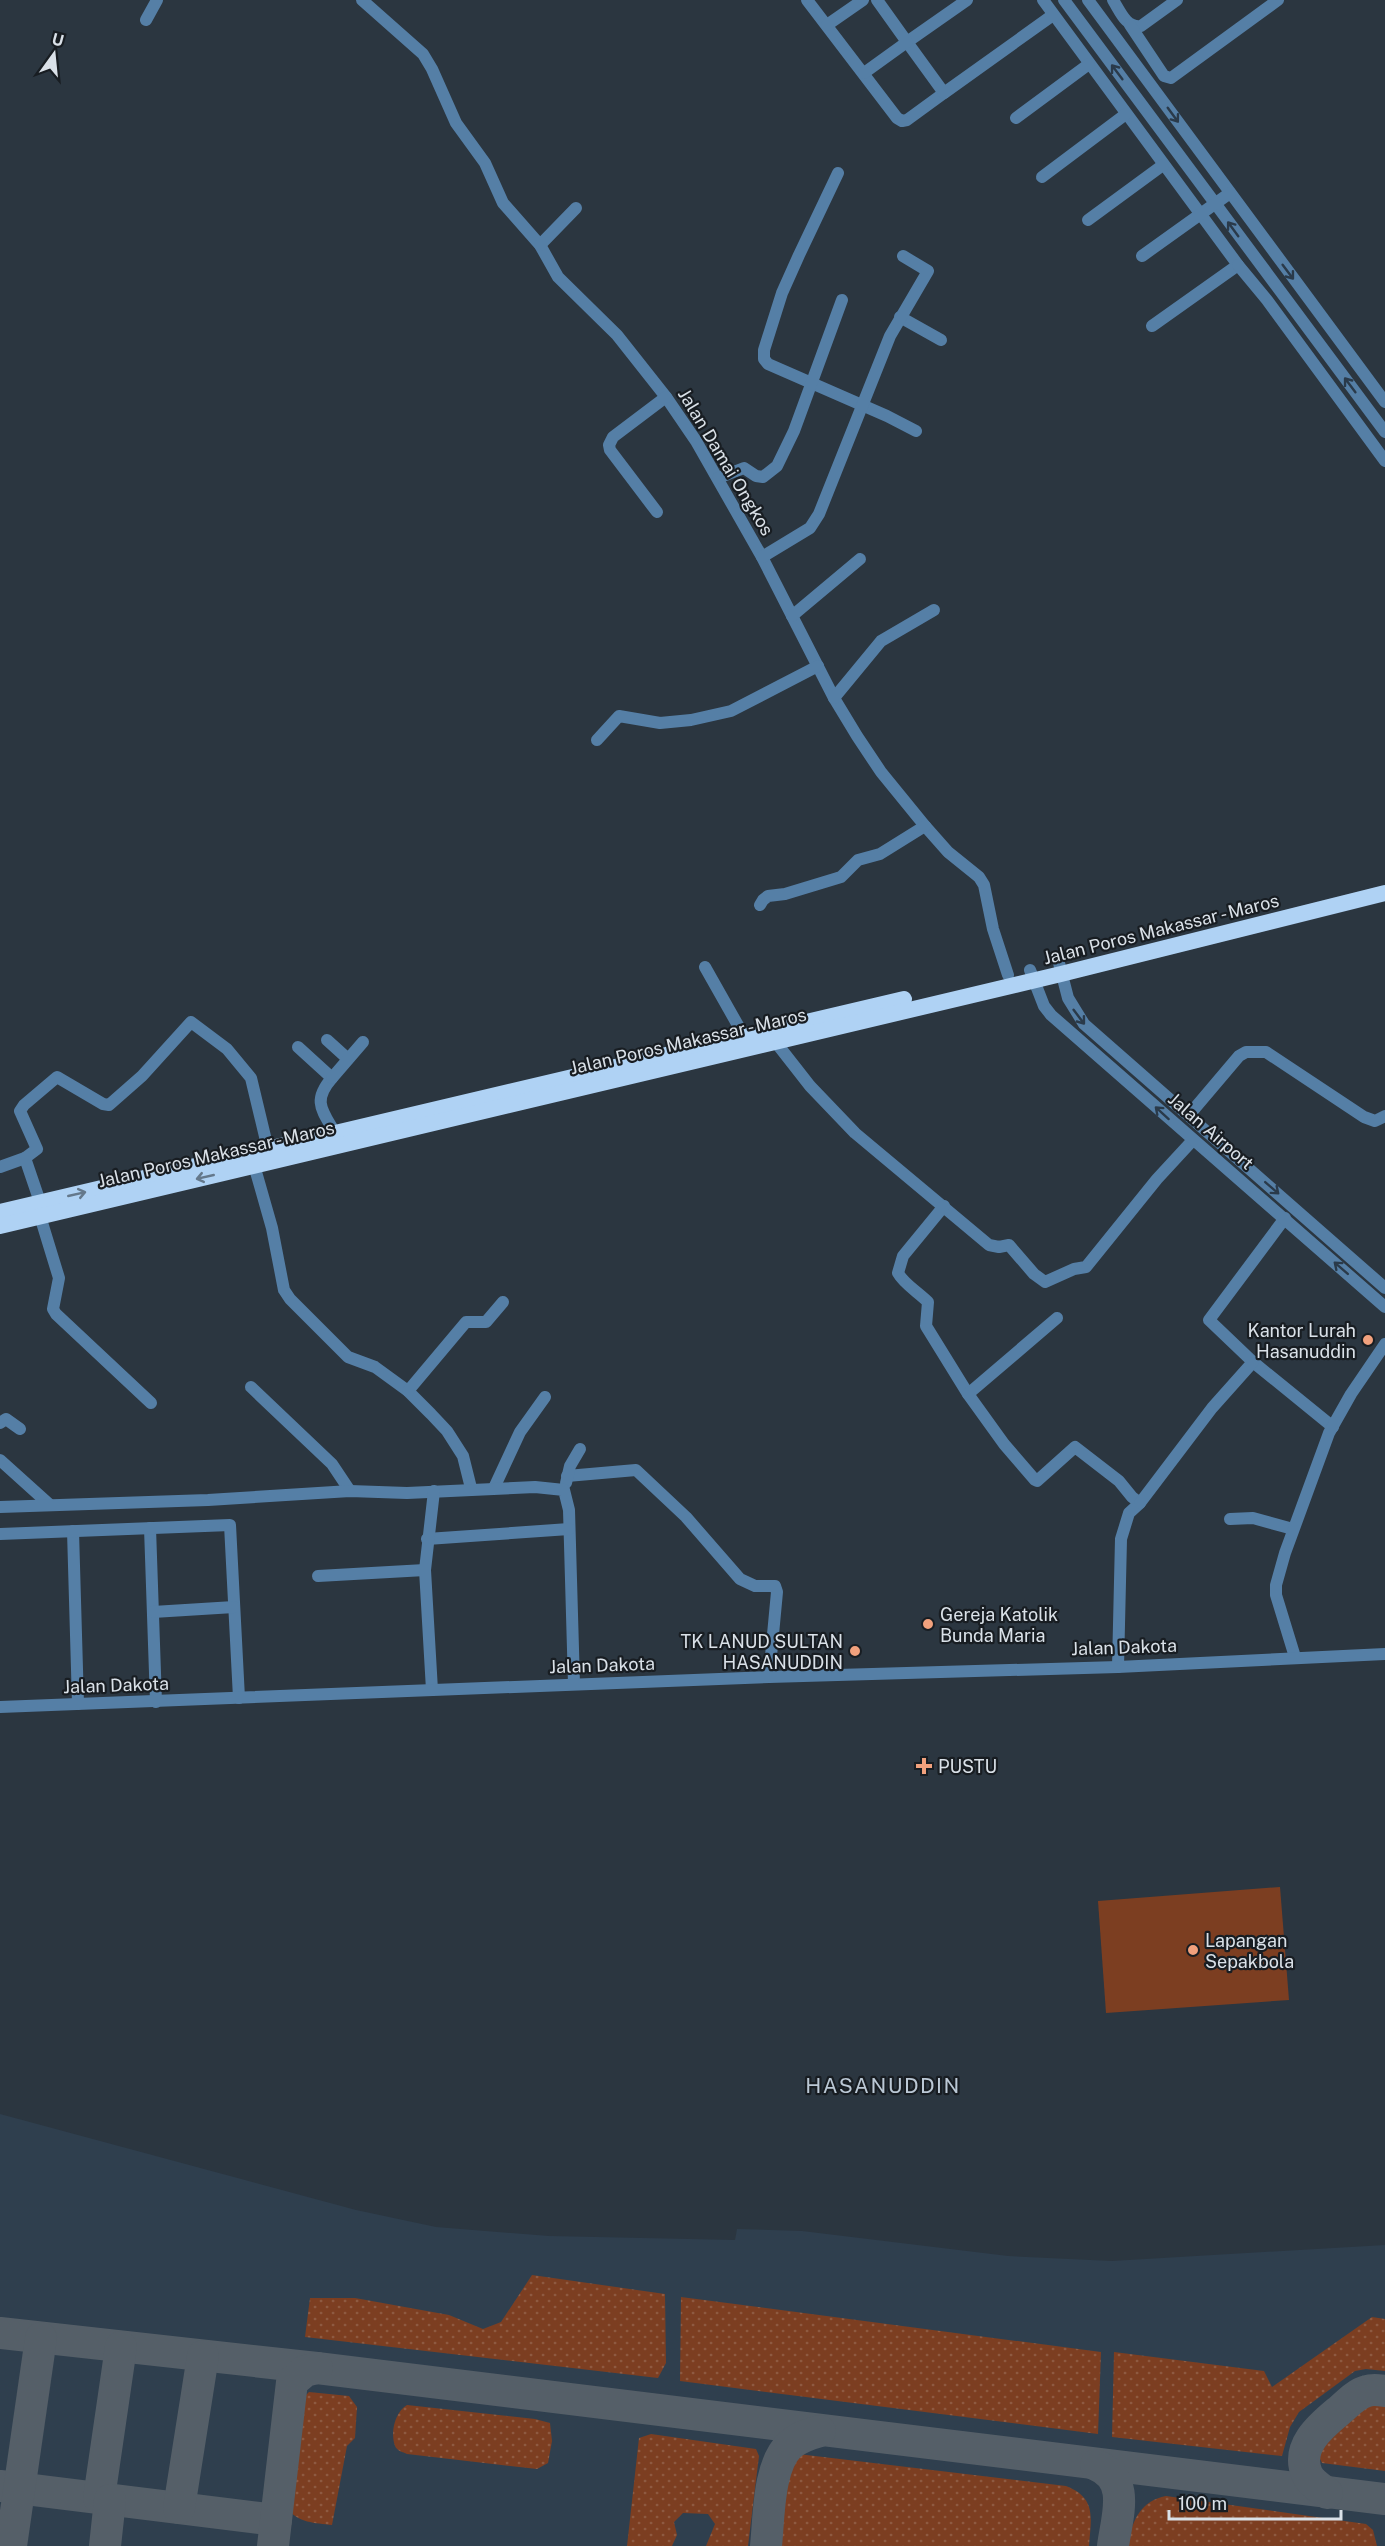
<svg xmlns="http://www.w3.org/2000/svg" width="1385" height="2546" viewBox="0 0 1385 2546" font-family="'Public Sans',sans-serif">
<defs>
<pattern id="grass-dots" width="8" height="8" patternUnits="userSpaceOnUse" patternTransform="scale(1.5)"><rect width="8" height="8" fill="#7c3e21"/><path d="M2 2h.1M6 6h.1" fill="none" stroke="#8e5a41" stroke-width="1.8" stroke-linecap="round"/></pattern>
</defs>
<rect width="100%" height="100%" fill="#2b3640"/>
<polygon fill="#2f3f4e" points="0,2114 356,2210 436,2227 549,2236 735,2240 737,2229 802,2231 1008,2256 1112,2261 1385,2245 1385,2546 0,2546"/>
<g fill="url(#grass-dots)">
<polygon points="532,2275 665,2294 666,2363 658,2378 305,2337 310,2298 355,2298 449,2315 483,2329 501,2322"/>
<polygon points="681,2297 1101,2352 1098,2434 680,2381"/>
<polygon points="1372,2317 1385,2319 1385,2371 1366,2369 1355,2371 1299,2412 1290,2427 1282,2456 1112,2437 1114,2352 1264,2371 1272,2387"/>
<path d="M 309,2392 L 349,2396 L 357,2407 L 355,2438 L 347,2446 L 332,2525 C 315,2523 298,2523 287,2508 L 298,2403 Z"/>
<path d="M 1363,2402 L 1385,2406 L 1385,2471 L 1322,2463 L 1318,2455 C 1326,2433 1346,2418 1363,2402 Z"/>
<path d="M 407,2405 L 535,2419 L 550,2423 L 552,2441 L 548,2463 L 537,2469 L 407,2454 C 403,2452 397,2451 395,2446 C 390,2432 395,2412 407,2405 Z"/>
<polygon points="651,2434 756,2449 759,2456 748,2546 706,2546 715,2524 708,2514 683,2513 674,2522 677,2535 672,2546 627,2546 639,2438"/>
<path d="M 798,2454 L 1066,2486 C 1097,2498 1091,2518 1089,2546 L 772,2546 L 781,2481 L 786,2469 Z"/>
<path d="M 1166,2496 L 1366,2524 L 1373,2530 L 1377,2546 L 1128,2546 C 1131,2522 1140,2501 1166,2496 Z"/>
</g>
<polygon fill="#7c3e21" points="1280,1887 1289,2000 1106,2013 1098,1901"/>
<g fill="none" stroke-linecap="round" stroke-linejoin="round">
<g stroke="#555f68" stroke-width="32">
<polyline points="0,2333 317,2368 1385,2499"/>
<path d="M 1096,2465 C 1131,2479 1117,2516 1113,2546"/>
<polyline points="0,2486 276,2520"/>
<path d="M 1327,2493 C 1319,2487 1311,2483 1307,2474 C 1295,2446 1322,2425 1340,2410 C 1348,2403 1356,2394 1367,2391 C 1373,2389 1379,2390 1385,2391"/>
<polyline points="99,2498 121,2347"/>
<polyline points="179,2508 203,2356"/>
<polyline points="11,2546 41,2338"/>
<polyline points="105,2546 110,2500"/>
<polyline points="273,2546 292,2382 305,2371 317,2368"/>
<path d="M 766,2546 C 769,2518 768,2465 790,2445 C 799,2437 809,2434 820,2431"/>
</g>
<g stroke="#557fa6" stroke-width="12">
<polyline points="362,0 423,54 432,69 456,123 485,163 503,203 540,245 558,277 617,335 666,397 696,441 762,557 834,698 857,736 881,772 925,826 948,852 979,877 984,885 993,929 1008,975"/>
<polyline points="807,0 897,118 902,121 907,120 944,93"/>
<polyline points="967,0 907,42 944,93 1053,15"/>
<polyline points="1043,0 1238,265 1152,326"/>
<polyline points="1064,0 1385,432"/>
<polyline points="1088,0 1385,402"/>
<path d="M 1113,0 C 1120,11 1126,28 1141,26 L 1177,0"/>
<polyline points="146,20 157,0"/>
<polyline points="827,25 863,0"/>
<polyline points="1130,25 1164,76 1171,78 1278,0"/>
<polyline points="864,73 907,42 877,0"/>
<polyline points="1016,118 1089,64"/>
<polyline points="838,173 799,255 782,293 764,350 764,359 768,364 887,416 916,431"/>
<polyline points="1042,177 1126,114"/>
<polyline points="1088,220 1163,165"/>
<polyline points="540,245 576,208"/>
<polyline points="1142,256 1230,193"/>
<polyline points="1238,265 1267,300 1385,461"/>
<polyline points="900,317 941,340"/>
<polyline points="718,478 744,468 756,476 763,477 777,466 794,431 842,300"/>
<polyline points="657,512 610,450 609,445 613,437 666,397"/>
<polyline points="762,557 810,528 819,514 890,336 928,271 903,256"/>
<polyline points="792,616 860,559"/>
<polyline points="834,698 881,641 934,610"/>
<polyline points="597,740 619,716 660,723 691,720 731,711 818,666"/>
<polyline points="760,905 763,900 768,896 785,894 841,877 858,860 880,854 925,826"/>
<polyline points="705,967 744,1036"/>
<polyline points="327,1040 348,1059"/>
<polyline points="774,1040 810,1086 855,1133 989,1245 999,1247 1009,1245 1034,1274 1045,1282 1074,1269 1086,1267 1157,1179 1193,1140"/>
<path d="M 298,1047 L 332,1078 C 312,1101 322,1110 335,1133"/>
<polyline points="332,1078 363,1042"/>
<polyline points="1189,1115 1239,1056 1246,1052 1266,1052 1364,1117 1375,1121 1385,1116"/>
<polyline points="254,1165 272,1228 284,1290 290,1299 348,1357 375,1367 408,1391 431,1414 447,1431 463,1456 471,1488"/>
<polyline points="0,1167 25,1158"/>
<polyline points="40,1202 25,1158 37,1149 20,1111 24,1105 57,1077 103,1104 109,1105 142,1076 191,1022 227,1049 251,1078 268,1149"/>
<path d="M 944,1206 L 903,1256 L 898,1273 C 904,1284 918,1292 928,1302 L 926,1326 L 968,1394"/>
<polyline points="40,1216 59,1278 53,1309 56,1314 151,1403"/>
<polyline points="1057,1318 968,1394 1004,1444 1035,1480 1037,1481 1075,1447 1119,1481 1132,1497 1140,1503 1129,1513 1121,1539 1118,1667"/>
<polyline points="1253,1362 1333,1427"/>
<polyline points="251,1387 332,1464 350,1491"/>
<polyline points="408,1391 466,1322 486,1322 503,1302"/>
<polyline points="0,1423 6,1419 20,1429"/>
<polyline points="0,1460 50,1505"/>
<polyline points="567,1476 636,1470 686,1517 740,1579 755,1586 775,1586 777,1592 769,1677"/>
<polyline points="566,1483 570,1466 580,1449"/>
<polyline points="494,1488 520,1432 545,1397"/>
<polyline points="1140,1503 1212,1408 1253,1362 1209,1320 1285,1218"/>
<polyline points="0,1507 208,1500 350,1491 407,1493 535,1487 564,1490 569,1510 574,1684"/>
<polyline points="1230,1519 1253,1518 1293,1529"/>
<polyline points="150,1528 156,1702"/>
<polyline points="73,1531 78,1704"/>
<polyline points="0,1534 230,1525 239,1698"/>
<polyline points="427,1539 569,1529"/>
<polyline points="318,1576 425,1570"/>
<polyline points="153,1612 234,1607"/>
<polyline points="1295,1657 1276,1595 1276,1585 1285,1553 1329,1433 1351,1394 1385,1344"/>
<polyline points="432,1690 425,1570 434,1491"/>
<polyline points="0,1707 769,1677 1118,1667 1385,1654"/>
</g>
<g stroke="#557fa6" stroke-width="12">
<polyline points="1059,963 1068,998 1084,1024 1385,1288"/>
<polyline points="1030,970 1044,1006 1051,1015 1385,1307"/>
</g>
<g stroke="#afd2f4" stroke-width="16">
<polyline points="0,1212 904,999"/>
<polyline points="0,1226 1061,974 1385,893"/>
</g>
</g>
<defs><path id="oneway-shaft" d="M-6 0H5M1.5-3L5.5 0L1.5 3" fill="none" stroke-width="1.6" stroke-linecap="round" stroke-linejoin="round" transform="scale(1.5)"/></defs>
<g stroke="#2a3a4a">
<use href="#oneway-shaft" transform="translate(1117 72) rotate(-127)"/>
<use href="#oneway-shaft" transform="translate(1173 115) rotate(54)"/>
<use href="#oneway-shaft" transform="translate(1233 229) rotate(-126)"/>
<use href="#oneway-shaft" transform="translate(1288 272) rotate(53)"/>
<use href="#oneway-shaft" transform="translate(1350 385) rotate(-127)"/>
<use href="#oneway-shaft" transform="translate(1079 1017) rotate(53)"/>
<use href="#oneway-shaft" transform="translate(1162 1113) rotate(-138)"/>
<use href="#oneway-shaft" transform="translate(1272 1188) rotate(41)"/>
<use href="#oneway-shaft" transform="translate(1341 1268) rotate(-139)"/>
</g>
<g stroke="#64788b">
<use href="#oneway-shaft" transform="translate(205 1177) rotate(167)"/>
<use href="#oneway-shaft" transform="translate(77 1194) rotate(-13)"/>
</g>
<g fill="#f1a17d" stroke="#181d22" stroke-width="2">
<circle cx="1368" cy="1340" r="6"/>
<circle cx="928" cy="1624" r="6"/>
<circle cx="855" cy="1651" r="6"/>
<path d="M921 1757h6v6h6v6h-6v6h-6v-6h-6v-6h6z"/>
<circle cx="1193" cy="1950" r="6"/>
</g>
<g text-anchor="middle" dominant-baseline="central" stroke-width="4.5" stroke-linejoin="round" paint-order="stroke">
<g font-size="18" fill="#dae1e8" stroke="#181d22">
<text transform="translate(726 462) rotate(59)">Jalan Damai Ongkos</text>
<text transform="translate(1161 929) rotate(-14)">Jalan Poros Makassar - Maros</text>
<text transform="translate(688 1041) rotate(-13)">Jalan Poros Makassar - Maros</text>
<text transform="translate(1211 1131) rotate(41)">Jalan Airport</text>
<text transform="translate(216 1154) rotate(-13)">Jalan Poros Makassar - Maros</text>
<text transform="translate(1124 1647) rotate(-2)">Jalan Dakota</text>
<text transform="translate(602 1665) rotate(-2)">Jalan Dakota</text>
<text transform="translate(116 1685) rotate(-2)">Jalan Dakota</text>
</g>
<g font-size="18" fill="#dae1e8" stroke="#181d22" text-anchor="start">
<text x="1356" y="1330" text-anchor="end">Kantor Lurah<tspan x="1356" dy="21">Hasanuddin</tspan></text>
<text x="940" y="1614">Gereja Katolik<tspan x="940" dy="21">Bunda Maria</tspan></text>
<text x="843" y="1641" text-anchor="end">TK LANUD SULTAN<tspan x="843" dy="21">HASANUDDIN</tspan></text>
<text x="938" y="1766">PUSTU</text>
<text x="1205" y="1940">Lapangan<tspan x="1205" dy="21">Sepakbola</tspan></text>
</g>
<g font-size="21" letter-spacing="1.5" fill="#bbc8d5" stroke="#181d22">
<text x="883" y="2085">HASANUDDIN</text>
</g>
</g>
<g transform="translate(54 54) rotate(15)" stroke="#181d22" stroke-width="4.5" paint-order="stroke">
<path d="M0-4.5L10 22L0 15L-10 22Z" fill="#dae1e8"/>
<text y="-9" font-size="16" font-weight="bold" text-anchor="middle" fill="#dae1e8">U</text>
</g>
<path d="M1169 2510v9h172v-9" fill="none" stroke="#dae1e8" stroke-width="3"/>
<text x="1178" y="2510" font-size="18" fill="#dae1e8" stroke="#181d22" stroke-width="4.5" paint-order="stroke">100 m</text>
</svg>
